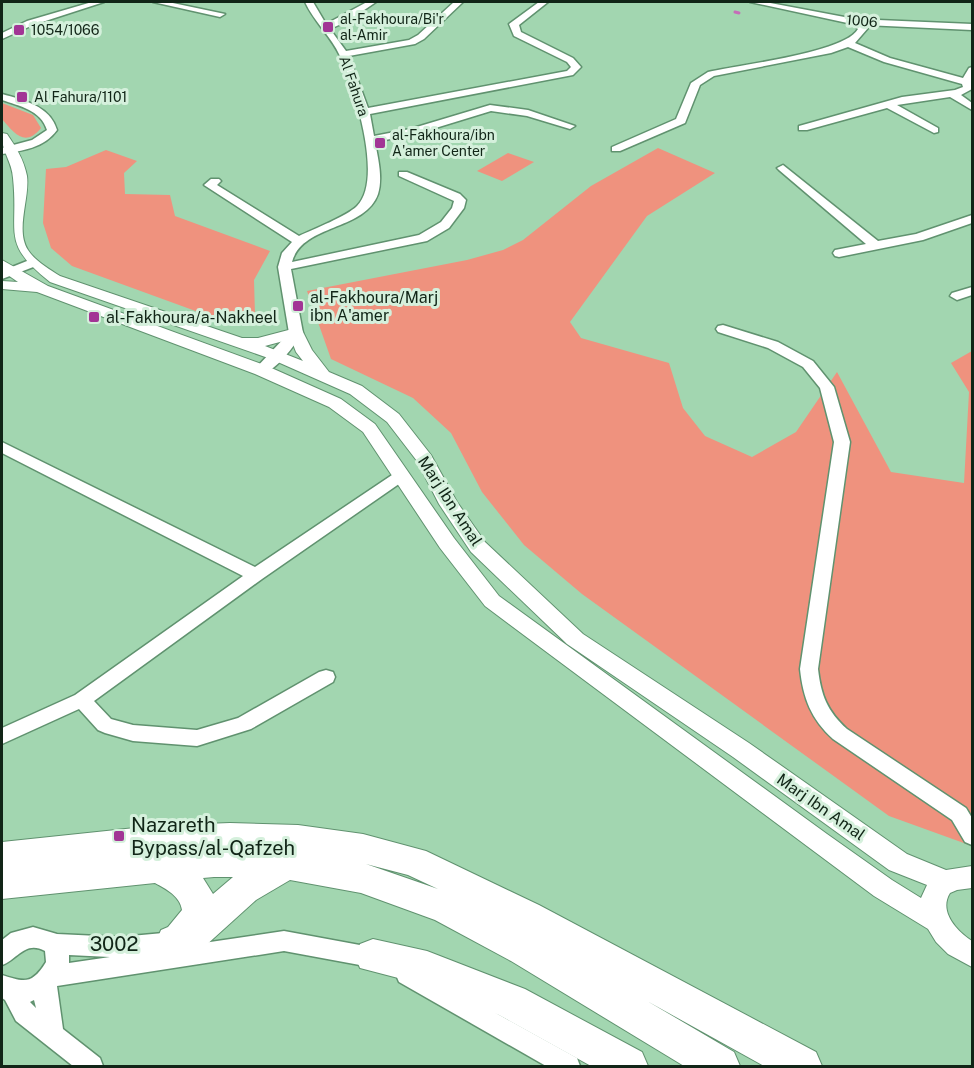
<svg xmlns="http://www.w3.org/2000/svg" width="974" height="1068" viewBox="0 0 974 1068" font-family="'Public Sans',sans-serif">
<rect width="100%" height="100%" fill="#a2d6b0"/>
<g fill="#ef927e">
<path d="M 2,103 L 33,115 L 41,128 C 25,148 14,133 2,119 Z"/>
<polygon points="658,148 715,173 647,216 570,322 581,338 669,363 683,408 705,436 752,457 796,432 837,372 891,472 964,483 969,392 951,363 972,351 972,846 889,816 582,594 524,545 482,492 451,433 413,398 331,359 307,291 467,260 503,250 523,240 591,186"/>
<polygon points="106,150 137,161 124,173 125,194 170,195 175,216 270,251 254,280 255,315 234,321 212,317 72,266 51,248 43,223 46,169 66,167"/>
<polygon points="508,153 534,162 502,181 477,171"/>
</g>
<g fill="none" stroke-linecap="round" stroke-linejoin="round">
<polyline stroke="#c56eb8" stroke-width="3" points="735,12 739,13"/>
<g stroke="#60926f" stroke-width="3">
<g id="minor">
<polygon points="92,2 104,2 33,25 2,39 2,33 27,21"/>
<polygon points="153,2 168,2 225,14 220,17"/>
<path d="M 305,2 L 313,2 L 326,24 L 367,2 L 376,2 L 348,21 L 330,29 L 346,51 L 409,40 L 418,35 L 454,2 L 463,2 L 424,39 L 415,44 L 349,56 L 368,108 L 567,71 L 571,67 L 567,62 L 514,36 L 509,24 L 539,2 L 548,2 L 519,25 L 521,32 L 573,58 L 581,67 L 573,75 L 370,114 L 374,136 L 410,129 L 490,105 L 528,110 L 575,126 L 570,129 L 527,116 L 491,111 L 416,134 L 375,142 C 378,158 383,178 378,194 C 365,231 302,224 292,262 L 419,235 L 441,222 L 452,208 L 454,201 L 399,176 L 399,172 L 407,172 L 460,194 L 466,200 L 464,208 L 449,228 L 427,241 L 291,269 L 303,333 C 293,346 278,370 261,374 L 254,370 L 289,333 L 278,267 L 282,253 L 292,242 L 204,185 L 211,179 L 219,179 L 221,181 L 217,185 L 299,236 C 314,229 347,216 357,206 C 384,179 354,87 340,56 C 331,36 314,22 305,2 Z"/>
<path d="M 750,2 L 765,2 L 855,19 L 972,24 L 972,30 L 865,25 L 868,28 L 855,43 L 890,58 L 963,78 L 969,68 L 972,67 L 972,89 L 961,95 L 972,103 L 972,110 L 950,97 L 897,105 L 938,128 L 938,132 L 934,133 L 887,108 L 807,130 L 799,130 L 799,126 L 902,97 L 955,90 L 963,87 L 962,84 L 884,62 L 848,47 L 831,53 L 714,76 L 700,85 L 685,123 L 620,151 L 612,151 L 612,147 L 676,119 L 691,83 L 708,72 C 737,65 845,53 858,29 L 852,24 Z"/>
<path d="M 2,94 C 24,100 50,106 57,130 C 44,148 22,151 2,154 L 2,148 L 32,140 L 47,130 C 41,110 19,106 2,100 Z"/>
<polygon points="783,165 878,241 916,234 972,215 972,223 923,240 839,257 835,256 833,253 835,250 866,244 779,170 777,168"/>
<polygon points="32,259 36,260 38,263 36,266 2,279 2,271"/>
<polygon points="972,287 972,295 957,300 950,296 952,293"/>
<path d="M 723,325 L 778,342 L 813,361 L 834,387 L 850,442 L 818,669 C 821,695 827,711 847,729 L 966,808 L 972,818 L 972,845 L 965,842 L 952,820 L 833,739 C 811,719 803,698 800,669 L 834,442 L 820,388 L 803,367 L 768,348 L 718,332 L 716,329 L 718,326 Z"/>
<polygon points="2,442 255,567 395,473 401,472 409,477 262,579 94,701 111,719 133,725 197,730 238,718 319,672 326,670 333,672 335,677 333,682 251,729 197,746 133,741 105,733 98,730 79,709 2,744 2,728 75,695 243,576 2,453"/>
<path d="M 33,927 L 57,934 L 120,937 L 174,932 L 182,935 L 185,942 L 183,946 L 284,931 L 376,948 L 384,951 L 387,958 L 384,965 L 376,968 L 284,951 L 57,986 L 63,1029 L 100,1058 L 103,1066 L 73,1066 L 16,1021 L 5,1000 L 2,998 L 2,975 C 24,982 32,985 46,962 L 45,951 C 25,940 17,960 2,965 L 2,940 L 11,933 ZM 69,955 L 110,957 L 69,963 ZM 34,1000 L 36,1008 L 30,1002 Z"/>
<polygon points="407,964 577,1058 580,1066 546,1066 399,982 396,975 399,968"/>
</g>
</g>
<g stroke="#60926f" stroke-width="2">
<path id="tertiary" d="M 2,133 L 7,134 C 16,147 24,160 27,176 C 30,198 15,230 28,250 C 35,261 49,269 60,276 L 242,338 L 258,338 L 296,328 L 302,330 L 312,350 L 329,372 L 362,386 L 399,414 L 431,455 L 457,502 L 485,542 L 583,634 L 749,743 L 907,854 L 946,870 L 972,866 L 972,888 L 957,890 L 950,893 C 938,912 958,932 972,941 L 972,967 L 948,954 L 936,942 L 928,929 L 874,896 L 485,606 L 440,548 L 363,432 L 329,407 L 255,374 L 37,292 L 2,289 L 2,281 L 18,282 L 2,271 L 2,260 L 48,286 L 267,366 L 341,399 L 375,424 L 454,538 L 499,596 L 827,834 L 892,880 L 921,898 L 927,885 L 889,870 L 733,757 L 567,644 L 471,552 L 439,504 L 417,461 L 387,422 L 350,394 L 271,359 L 50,282 C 0,242 19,235 13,178 C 12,161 0,149 2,133 ZM 291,339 L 296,352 L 303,361 L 265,346 Z"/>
</g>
<g stroke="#60926f" stroke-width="2">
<g id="trunk">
<path d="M 230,823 L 298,825 L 363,834 L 426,851 L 539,905 L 816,1052 L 822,1066 L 764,1066 L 647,1001 L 734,1052 L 740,1066 L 684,1066 L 511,961 L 435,920 L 361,893 L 290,880 L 256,900 L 204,947 L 174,959 L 161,954 L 156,942 L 161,930 L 168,927 L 182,910 C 180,896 166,889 155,883 L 2,899 L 2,842 L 154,826 ZM 366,864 L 408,875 L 438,889 ZM 214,877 L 233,877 L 213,894 L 203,878 Z"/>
<polygon points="373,939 427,951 525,989 642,1052 648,1066 591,1066 499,1015 425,985 360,968 355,956 360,944"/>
</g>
</g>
<use href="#minor" fill="#fff" fill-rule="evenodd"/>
<use href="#tertiary" fill="#fff" fill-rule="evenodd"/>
<use href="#trunk" fill="#fff" fill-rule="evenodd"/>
</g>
<g fill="#a23595" stroke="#d5f0dc" stroke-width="2">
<rect x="322" y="21" width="12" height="12" rx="3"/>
<rect x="13" y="24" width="12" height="12" rx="3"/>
<rect x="16" y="91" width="12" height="12" rx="3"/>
<rect x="374" y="137" width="12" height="12" rx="3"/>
<rect x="292" y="300" width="12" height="12" rx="3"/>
<rect x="88" y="311" width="12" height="12" rx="3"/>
<rect x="113" y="830" width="12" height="12" rx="3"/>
</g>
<g text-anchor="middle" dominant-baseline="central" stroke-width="6" stroke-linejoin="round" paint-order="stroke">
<g font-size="14" fill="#112517" stroke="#d5f0dc" text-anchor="start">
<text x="340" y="19">al-Fakhoura/Bi'r<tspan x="340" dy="16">al-Amir</tspan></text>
<text x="31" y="30">1054/1066</text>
<text x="34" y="97">Al Fahura/1101</text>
<text x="392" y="135">al-Fakhoura/ibn<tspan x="392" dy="16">A'amer Center</tspan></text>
</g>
<g font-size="14" fill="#112517" stroke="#d5f0dc">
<text transform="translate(862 21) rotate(5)">1006</text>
<text transform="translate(354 86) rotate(71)">Al Fahura</text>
</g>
<g font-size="16" fill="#112517" stroke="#d5f0dc" text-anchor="start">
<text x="310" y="297">al-Fakhoura/Marj<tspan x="310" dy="18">ibn A'amer</tspan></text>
<text x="106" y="317">al-Fakhoura/a-Nakheel</text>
</g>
<g font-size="16" fill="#112517" stroke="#d5f0dc">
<text transform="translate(450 501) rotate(57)">Marj Ibn Amal</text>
<text transform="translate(821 807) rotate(35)">Marj Ibn Amal</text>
</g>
<g font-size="20" fill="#112517" stroke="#d5f0dc" text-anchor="start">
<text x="131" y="825">Nazareth<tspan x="131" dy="23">Bypass/al-Qafzeh</tspan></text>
</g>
<g font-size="20" fill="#112517" stroke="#d5f0dc">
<text x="114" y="944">3002</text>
</g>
</g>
<rect width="974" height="1068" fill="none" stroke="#112517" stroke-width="6"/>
</svg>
